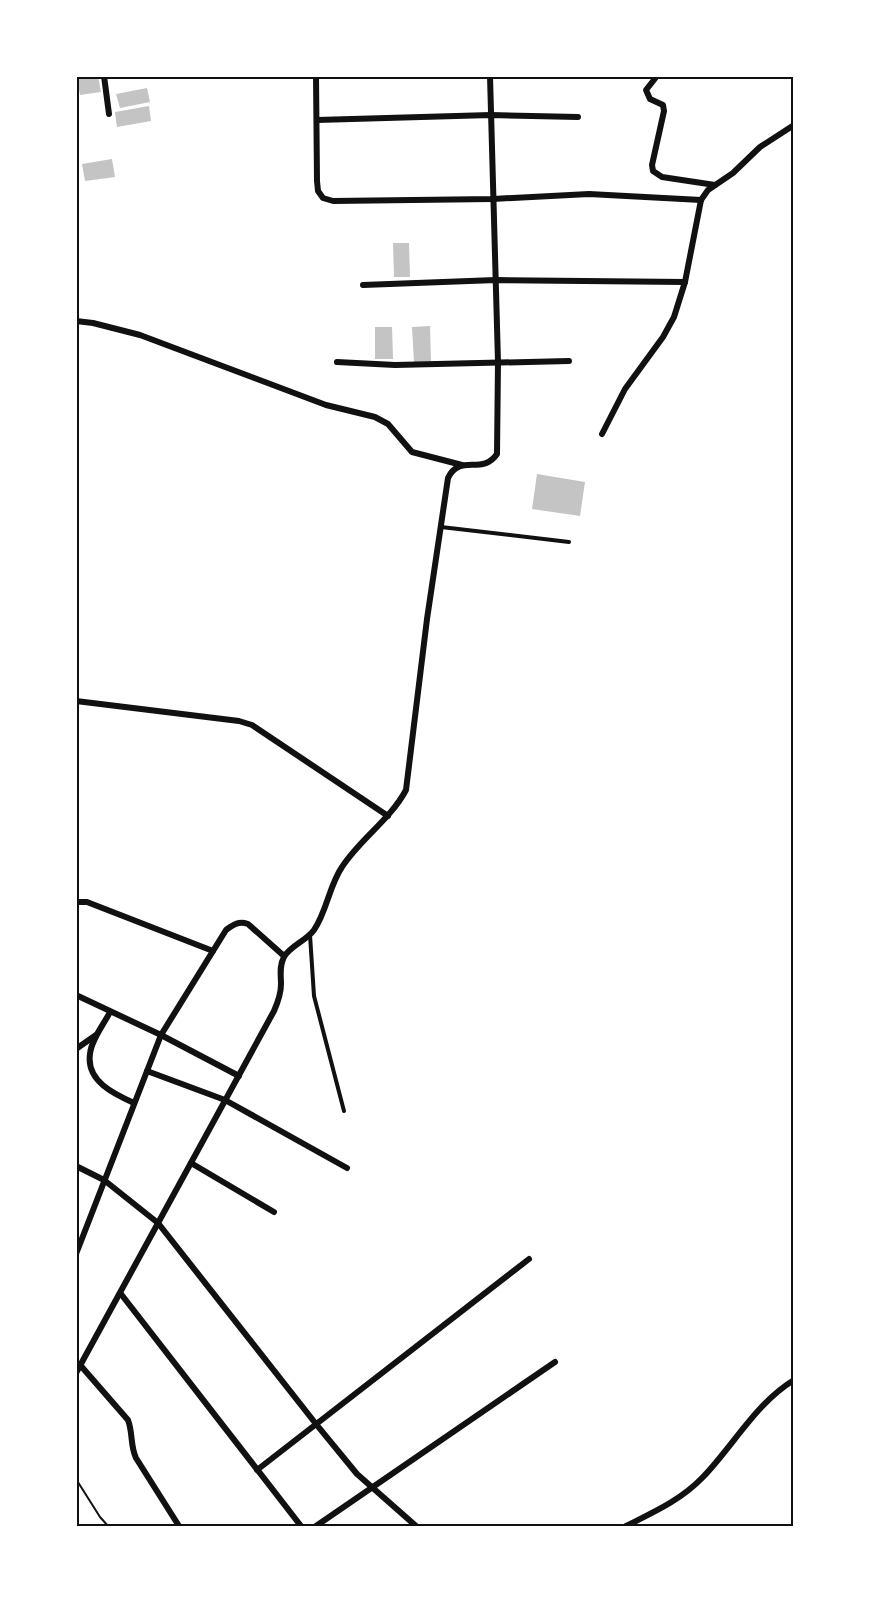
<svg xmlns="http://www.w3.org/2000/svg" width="870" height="1603" viewBox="0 0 870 1603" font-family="Figtree,sans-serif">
<rect width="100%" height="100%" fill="#fff"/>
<g fill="#c4c4c4">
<polygon points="98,76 101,92 80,95 77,77"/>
<polygon points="147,88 150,102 120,108 116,94"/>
<polygon points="149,106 151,121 117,127 115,112"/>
<polygon points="112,159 115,177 85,181 82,164"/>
<polygon points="393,243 409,243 410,277 394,277"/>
<polygon points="430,326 431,362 414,362 412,327"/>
<polygon points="375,327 392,327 393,359 375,359"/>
<polygon points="537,474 585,482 580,516 532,509"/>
</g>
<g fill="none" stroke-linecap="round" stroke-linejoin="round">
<polyline stroke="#111" stroke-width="2" points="76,1479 100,1517 108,1526"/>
<g stroke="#111" stroke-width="4">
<polyline points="441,527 569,542"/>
<polyline points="310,935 314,996 344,1111"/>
</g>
<g stroke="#111" stroke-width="6">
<polyline points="104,76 109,114"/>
<polyline points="316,76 317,181 318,191 323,198 333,201 493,199 589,194 701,200"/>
<polyline points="657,76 646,90 650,99 663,105 664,111 652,165 653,171 662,177 715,185"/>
<polyline points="317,120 491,115 578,117"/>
<polyline points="363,285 496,280 685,282"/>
<polyline points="76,321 93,323 140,335 326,405 375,417 388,424 412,452 462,465"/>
<polyline points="337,362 395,365 569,361"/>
<polyline points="602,434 625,389 663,337 674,317 685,282 701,200 708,190 733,173 760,147 794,125"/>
<polyline points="76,701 239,721 252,725 388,816"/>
<polyline points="76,902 87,902 213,951"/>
<polyline points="76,995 161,1035 239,1076"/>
<path d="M 110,1012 C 104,1024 91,1040 90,1054 C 86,1081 114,1094 134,1103"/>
<polyline points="76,1049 96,1035"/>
<polyline points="147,1071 225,1100 347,1168"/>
<polyline points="191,1163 274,1212"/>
<polyline points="76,1166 104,1180 158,1223 316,1424 357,1474 416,1526"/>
<path d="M 76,1254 L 161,1035 L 226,930 C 234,924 239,921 248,924 L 284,956"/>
<polyline points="121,1294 301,1526"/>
<path d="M 81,1366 L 128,1420 C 133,1433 130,1445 136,1458 L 179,1526"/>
<path d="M 76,1373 L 274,1011 C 278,1002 281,994 281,984 C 281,975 279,966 284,957 C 290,946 306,941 314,930 C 327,911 329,886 342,867 C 360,839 390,820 406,790 L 427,619 L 448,478 C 460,453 482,476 497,454 L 498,362 L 490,76"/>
<polyline points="257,1470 529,1259"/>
<polyline points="316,1526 555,1362"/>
<path d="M 626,1526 C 654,1512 681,1500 703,1477 C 733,1446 756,1403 794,1380"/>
</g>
</g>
<rect width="870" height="1603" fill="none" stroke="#ffffff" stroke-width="156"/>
<rect x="78" y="78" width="714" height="1447" fill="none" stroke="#111" stroke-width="2"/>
</svg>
